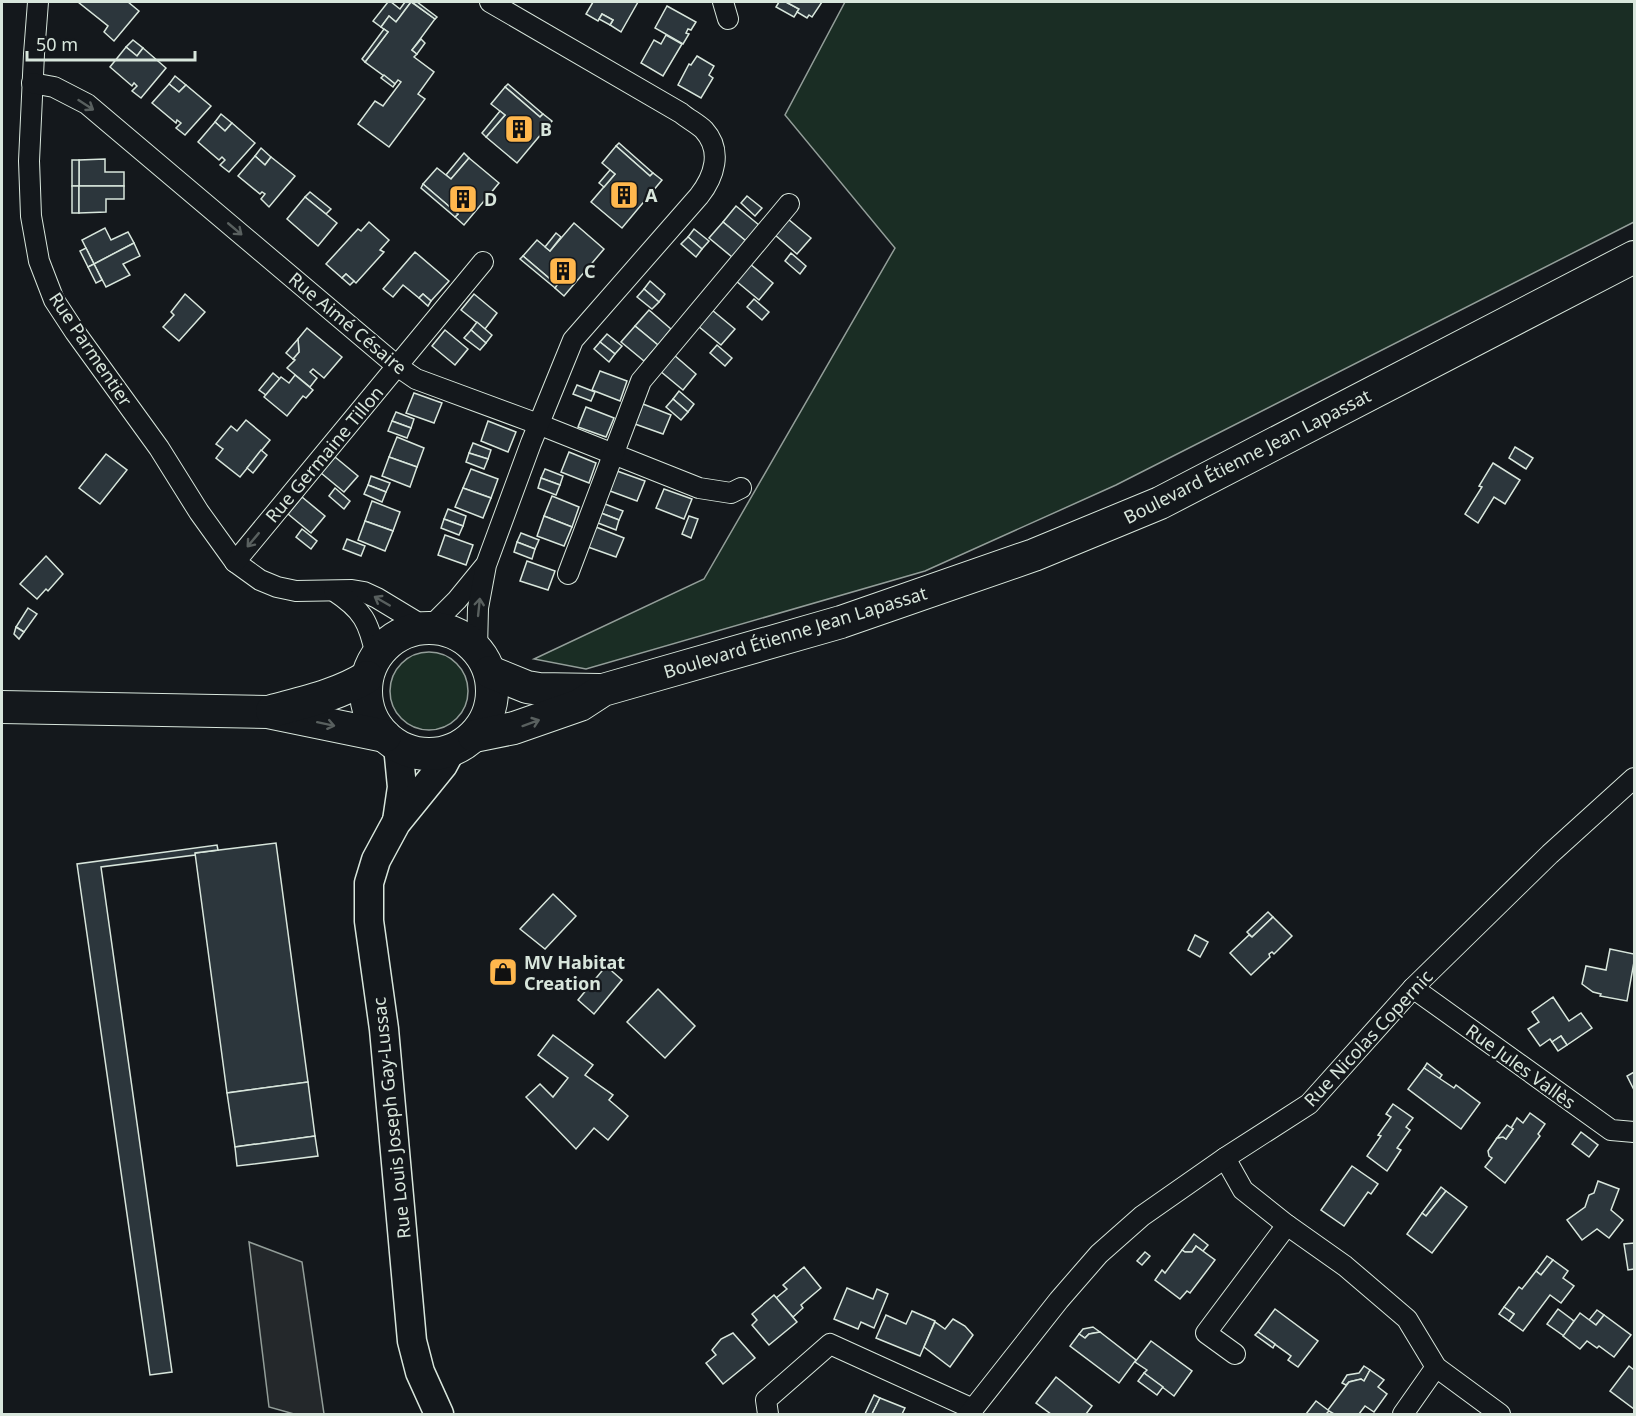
<svg xmlns="http://www.w3.org/2000/svg" width="1636" height="1416" viewBox="0 0 1636 1416" font-family="'Noto Sans',sans-serif">
<rect width="100%" height="100%" fill="#14181c"/>
<g fill="#1a2d24" stroke="#939e99" stroke-width="1.5">
<polygon points="845,2 1634,2 1634,222 1116,485 925,571 586,669 534,659 704,579 895,248 785,115"/>
<circle cx="429" cy="691" r="39"/>
</g>
<polygon fill="#24282b" stroke="#939e99" stroke-width="1.5" points="249,1242 302,1262 324,1414 294,1414 269,1407"/>
<g fill="#2c363c" stroke="#d8e6dc" stroke-width="1.5">
<polygon points="78,2 128,2 139,11 114,41 104,32 108,26"/>
<polygon points="388,2 391,2 400,9 405,2 411,2 396,22 389,16 381,27 373,21"/>
<polygon points="411,2 435,19 412,50 417,54 414,57 434,72 418,94 425,99 389,147 358,124 375,101 383,106 401,82 398,80 395,84 365,62 388,32 381,27 389,16 396,22"/>
<polygon points="412,2 417,2 437,17 435,19"/>
<polygon points="593,2 638,2 621,32 610,25 613,20 602,14 598,21 586,14"/>
<polygon points="779,2 786,2 799,9 794,17 776,7"/>
<polygon points="786,2 822,2 812,17 809,15 807,18 797,12 799,9"/>
<polygon points="667,6 696,22 691,30 688,29 686,33 689,34 683,44 655,28"/>
<polygon points="602,14 613,20 610,25 599,19"/>
<polygon points="384,29 388,32 365,62 362,59"/>
<polygon points="666,35 682,44 663,76 641,63 654,40 661,44"/>
<polygon points="421,39 425,43 417,54 412,50"/>
<polygon points="133,40 143,48 137,56 126,47"/>
<polygon points="126,47 137,56 143,48 166,68 141,98 132,91 137,86 134,83 132,86 110,67"/>
<polygon points="697,56 714,66 709,75 713,78 701,98 678,85 689,64 691,65"/>
<polygon points="384,75 395,84 393,87 381,78"/>
<polygon points="175,76 186,85 179,92 169,84"/>
<polygon points="169,84 179,92 186,85 211,106 185,135 176,128 181,123 177,120 176,123 152,103"/>
<polygon points="508,84 543,114 540,117 505,87"/>
<polygon points="505,87 540,117 543,114 552,121 517,163 486,137 505,115 491,104"/>
<polygon points="500,111 505,115 486,137 482,133"/>
<polygon points="221,114 232,123 225,131 215,122"/>
<polygon points="215,122 225,131 232,123 255,143 229,172 220,165 225,160 222,157 219,160 198,142"/>
<polygon points="619,143 653,173 650,176 616,146"/>
<polygon points="616,146 650,176 653,173 662,180 622,228 591,202 615,174 602,163"/>
<polygon points="261,148 271,157 265,165 255,156"/>
<polygon points="464,153 469,158 451,179 446,175"/>
<polygon points="255,156 265,165 271,157 295,176 269,207 261,199 265,194 262,192 260,194 238,176"/>
<polygon points="469,158 499,183 464,225 455,217 458,214 423,184 437,168 451,179"/>
<polygon points="105,159 105,172 124,172 124,186 79,186 79,160"/>
<rect x="72" y="160" width="7" height="26"/>
<polygon points="610,170 615,174 604,187 599,183"/>
<polygon points="423,184 458,214 455,217 421,188"/>
<rect x="72" y="186" width="7" height="27"/>
<polygon points="79,186 124,186 124,199 106,199 106,212 79,213"/>
<polygon points="310,192 331,209 326,214 305,197"/>
<polygon points="747,196 762,208 755,216 741,203"/>
<polygon points="305,197 337,223 318,246 287,219"/>
<polygon points="736,206 759,225 746,241 723,222"/>
<polygon points="788,219 811,238 797,254 775,235"/>
<polygon points="369,222 389,240 380,250 384,252 356,283 346,274 342,278 326,264 358,229 361,231"/>
<polygon points="723,222 746,241 732,257 709,238"/>
<polygon points="574,223 604,249 564,296 555,288 557,285 523,256 537,240 550,251"/>
<polygon points="105,228 111,240 128,232 134,243 94,264 82,240"/>
<polygon points="694,229 709,241 702,249 688,237"/>
<polygon points="556,233 561,237 550,251 545,247"/>
<polygon points="688,237 702,249 696,257 681,244"/>
<polygon points="134,243 140,256 123,264 130,275 106,287 94,264"/>
<polygon points="86,248 94,264 88,267 80,251"/>
<polygon points="415,252 449,281 431,301 423,294 419,298 403,285 393,297 383,289"/>
<polygon points="791,253 806,266 800,274 785,261"/>
<polygon points="523,256 557,285 555,288 520,259"/>
<polygon points="94,264 102,280 96,283 88,267"/>
<polygon points="750,264 773,283 759,300 736,281"/>
<polygon points="346,274 354,281 350,285 342,278"/>
<polygon points="650,281 665,294 659,302 644,289"/>
<polygon points="644,289 659,302 652,309 637,297"/>
<polygon points="185,294 205,312 179,341 163,327 174,315 171,312"/>
<polygon points="423,294 431,301 428,306 419,298"/>
<polygon points="474,294 497,313 485,329 461,310"/>
<polygon points="754,299 769,312 762,320 747,307"/>
<polygon points="649,310 671,329 658,345 635,326"/>
<polygon points="712,310 735,329 721,345 698,326"/>
<polygon points="477,322 492,335 486,343 471,330"/>
<polygon points="635,326 658,345 644,361 621,342"/>
<polygon points="307,328 342,357 324,378 313,369 310,372 317,378 310,387 287,368 295,360 293,359 299,352 298,339"/>
<polygon points="445,330 468,349 455,365 432,346"/>
<polygon points="471,330 486,343 480,350 464,338"/>
<polygon points="607,334 622,346 615,354 600,342"/>
<polygon points="298,339 299,352 293,359 286,353"/>
<polygon points="600,342 615,354 609,362 594,349"/>
<polygon points="717,345 732,358 725,366 710,353"/>
<polygon points="674,355 696,374 683,390 660,371"/>
<polygon points="600,371 627,381 620,401 592,390"/>
<polygon points="273,373 280,379 266,395 259,390"/>
<polygon points="295,375 313,390 306,398 303,396 287,416 264,397 281,377 289,383"/>
<polygon points="577,385 595,392 591,401 573,394"/>
<polygon points="679,391 694,404 688,412 673,399"/>
<polygon points="414,393 442,403 434,423 406,413"/>
<polygon points="673,399 688,412 681,420 666,407"/>
<polygon points="643,404 671,415 663,434 635,424"/>
<polygon points="586,407 614,418 606,437 578,427"/>
<polygon points="396,412 414,419 411,428 392,421"/>
<polygon points="246,420 270,440 240,477 216,458 223,449 216,444 231,426 237,431"/>
<polygon points="392,421 411,428 407,438 388,431"/>
<polygon points="488,421 516,432 508,452 481,441"/>
<polygon points="397,437 424,448 417,467 389,457"/>
<polygon points="473,443 491,450 488,459 469,453"/>
<polygon points="1515,447 1533,458 1526,469 1509,458"/>
<polygon points="261,450 267,455 253,473 247,468"/>
<polygon points="569,452 596,463 589,483 561,472"/>
<polygon points="469,453 488,459 484,469 466,462"/>
<polygon points="106,454 127,470 100,504 79,488"/>
<polygon points="335,457 358,476 344,492 321,473"/>
<polygon points="389,457 417,467 410,487 382,476"/>
<polygon points="1493,463 1520,480 1505,504 1494,497 1478,523 1465,514 1482,487 1479,486"/>
<polygon points="471,469 498,479 491,498 463,488"/>
<polygon points="545,469 563,476 560,485 541,478"/>
<polygon points="617,471 645,481 637,501 610,491"/>
<polygon points="371,476 390,483 386,492 368,485"/>
<polygon points="541,478 560,485 556,495 538,488"/>
<polygon points="368,485 386,492 382,502 364,494"/>
<polygon points="335,488 350,501 344,509 329,496"/>
<polygon points="463,488 491,498 483,518 455,507"/>
<polygon points="664,489 692,499 684,519 656,508"/>
<polygon points="552,496 579,507 572,527 544,516"/>
<polygon points="302,497 325,516 311,533 288,514"/>
<polygon points="372,501 400,512 393,531 365,521"/>
<polygon points="605,504 623,511 619,520 601,513"/>
<polygon points="448,509 466,516 463,526 444,519"/>
<polygon points="601,513 619,520 616,530 598,523"/>
<polygon points="544,516 572,527 564,546 537,536"/>
<polygon points="689,516 698,519 691,538 682,534"/>
<polygon points="444,519 463,526 459,535 441,528"/>
<polygon points="365,521 393,531 385,551 358,540"/>
<polygon points="596,527 624,538 616,557 588,547"/>
<polygon points="302,529 317,541 311,549 296,537"/>
<polygon points="521,533 539,540 535,549 517,542"/>
<polygon points="445,535 473,545 466,565 438,555"/>
<polygon points="347,539 365,546 361,556 343,549"/>
<polygon points="517,542 535,549 532,559 514,552"/>
<polygon points="46,556 63,574 48,591 46,589 37,599 20,584"/>
<polygon points="527,561 555,571 548,590 520,581"/>
<polygon points="28,608 37,614 24,632 16,627"/>
<polygon points="16,627 24,632 19,639 14,634"/>
<polygon points="276,843 308,1082 227,1093 195,853"/>
<polygon points="217,845 218,850 195,853 195,855 101,867 172,1372 150,1375 77,864"/>
<polygon points="553,894 576,916 545,949 520,929"/>
<polygon points="1268,912 1273,917 1252,937 1247,932"/>
<polygon points="1273,917 1292,936 1274,954 1272,952 1269,954 1270,957 1251,975 1230,953 1249,935 1252,937"/>
<polygon points="1195,935 1208,942 1200,957 1188,950"/>
<polygon points="1610,949 1634,954 1634,962 1627,1001 1600,996 1601,994 1593,992 1582,984 1586,966 1606,970"/>
<polygon points="606,966 622,980 594,1014 578,1000"/>
<polygon points="658,989 695,1026 665,1058 627,1022"/>
<polygon points="1553,997 1569,1021 1581,1013 1592,1028 1567,1045 1561,1036 1552,1042 1550,1039 1540,1046 1528,1029 1539,1022 1532,1012"/>
<polygon points="553,1035 593,1065 585,1075 613,1095 609,1100 628,1116 608,1140 594,1128 576,1149 526,1097 540,1084 553,1097 568,1078 538,1055"/>
<polygon points="1561,1036 1567,1045 1558,1051 1552,1042"/>
<polygon points="1427,1063 1442,1075 1439,1079 1424,1068"/>
<polygon points="1424,1068 1454,1088 1456,1085 1480,1103 1461,1129 1408,1089"/>
<polygon points="1634,1072 1634,1090 1627,1076"/>
<polygon points="308,1082 315,1136 235,1147 227,1093"/>
<polygon points="1393,1104 1413,1118 1406,1127 1410,1130 1397,1148 1401,1150 1387,1171 1367,1156 1381,1136 1378,1135 1391,1117 1386,1114"/>
<polygon points="1530,1113 1545,1124 1538,1134 1540,1136 1505,1183 1485,1167 1492,1158 1489,1156 1488,1151 1497,1138 1503,1137 1506,1139 1513,1129 1511,1128 1517,1118 1523,1123"/>
<polygon points="1507,1125 1513,1129 1506,1139 1503,1137 1497,1138"/>
<polygon points="1581,1132 1598,1145 1589,1157 1572,1144"/>
<polygon points="315,1136 318,1156 237,1166 235,1147"/>
<polygon points="1352,1166 1378,1184 1371,1194 1368,1192 1344,1226 1321,1210"/>
<polygon points="1598,1181 1619,1189 1611,1210 1623,1220 1609,1238 1597,1229 1582,1240 1567,1220 1585,1207 1589,1195 1594,1193"/>
<polygon points="1441,1187 1446,1191 1426,1216 1422,1213"/>
<polygon points="1446,1191 1467,1207 1432,1253 1407,1234 1422,1213 1426,1216"/>
<polygon points="1194,1234 1208,1245 1203,1251 1196,1246 1192,1252 1185,1252 1182,1250"/>
<polygon points="1634,1243 1634,1269 1628,1270 1624,1244"/>
<polygon points="1196,1246 1215,1260 1190,1293 1187,1291 1180,1299 1155,1280 1162,1270 1165,1273 1182,1250 1185,1252 1192,1252"/>
<polygon points="1145,1252 1150,1256 1142,1265 1137,1261"/>
<polygon points="1547,1256 1553,1260 1541,1275 1536,1271"/>
<polygon points="1553,1260 1568,1271 1563,1278 1574,1286 1561,1303 1550,1295 1523,1331 1509,1321 1514,1314 1504,1307 1519,1287 1522,1289 1536,1271 1541,1275"/>
<polygon points="804,1267 821,1288 801,1305 803,1308 793,1317 776,1298 787,1289 783,1285"/>
<polygon points="847,1288 873,1299 877,1289 888,1294 874,1328 861,1322 858,1329 834,1319"/>
<polygon points="774,1295 797,1322 769,1345 752,1325 757,1320 752,1314"/>
<polygon points="1504,1307 1514,1314 1509,1321 1499,1314"/>
<polygon points="1275,1309 1318,1341 1298,1367 1288,1360 1291,1356 1258,1332"/>
<polygon points="1558,1309 1574,1321 1564,1336 1547,1324"/>
<polygon points="1597,1310 1604,1315 1596,1325 1589,1320"/>
<polygon points="912,1311 935,1321 920,1356 876,1338 886,1315 906,1324"/>
<polygon points="1580,1313 1596,1325 1604,1315 1631,1335 1614,1357 1599,1346 1597,1348 1587,1341 1580,1349 1563,1336"/>
<polygon points="953,1319 965,1326 973,1335 950,1367 924,1347 935,1322 945,1329"/>
<polygon points="1093,1327 1100,1332 1089,1334 1085,1338 1079,1334 1083,1329"/>
<polygon points="1100,1332 1136,1360 1119,1383 1070,1346 1079,1334 1085,1338 1089,1334"/>
<polygon points="1258,1332 1275,1344 1273,1348 1255,1335"/>
<polygon points="733,1333 755,1358 723,1384 706,1363 716,1355 712,1350 721,1339"/>
<polygon points="1151,1341 1192,1371 1174,1396 1144,1373 1147,1370 1135,1362"/>
<polygon points="1364,1366 1370,1370 1364,1381 1361,1379 1349,1382 1346,1385 1342,1383 1347,1375 1359,1373"/>
<polygon points="1629,1366 1634,1370 1634,1409 1610,1391"/>
<polygon points="1370,1370 1384,1380 1378,1387 1387,1394 1374,1412 1365,1406 1359,1414 1334,1414 1329,1411 1326,1414 1306,1414 1316,1401 1328,1410 1349,1382 1361,1379 1364,1381"/>
<polygon points="1144,1373 1163,1387 1157,1395 1138,1381"/>
<polygon points="1056,1377 1092,1406 1086,1414 1051,1414 1036,1403"/>
<polygon points="874,1395 880,1398 872,1414 865,1414"/>
<polygon points="880,1398 905,1408 902,1414 872,1414"/>
</g>
<g fill="none" stroke-linecap="round" stroke-linejoin="round">
<g stroke="#d8e6dc" stroke-width="22">
<g id="street">
<polyline points="38,2 34,54 29,161 31,216 39,261 54,300 75,332 159,448 199,512 235,562 260,580 277,587 296,591 352,590 364,592 377,598 425,627"/>
<polyline points="723,2 728,19"/>
<polyline points="32,83 54,87 87,104 397,366 416,379 538,424 699,488 731,493 741,488"/>
<polyline points="235,562 483,262"/>
<polyline points="568,574 641,381 789,204"/>
<path d="M 334,591 C 363,610 369,622 376,656"/>
<polyline points="430,627 457,600 484,567"/>
<path d="M 477,649 L 478,608 L 486,565 L 531,443 L 573,340 L 699,196 C 714,177 723,151 704,130 C 698,124 688,119 681,113 L 490,2"/>
<polyline points="1413,988 1611,1130 1634,1132"/>
<polyline points="1225,1158 1243,1190 1287,1225 1345,1266 1407,1319 1436,1367 1500,1414"/>
<polyline points="1235,1354 1206,1333 1287,1225"/>
<polyline points="768,1414 766,1400 830,1344 973,1409"/>
<polyline points="969,1414 1059,1300 1099,1254 1142,1216 1225,1158 1309,1104 1413,988 1550,854 1634,778"/>
<polyline points="1403,1414 1436,1367"/>
</g>
</g>
<g stroke="#d8e6dc" stroke-width="31">
<g id="secondary">
<polyline points="397,821 402,787 398,746"/>
<polyline points="439,1414 420,1372 412,1341 384,1029 369,921 369,883 376,860 396,823 443,765 451,750"/>
</g>
</g>
<g stroke="#d8e6dc" stroke-width="34">
<g id="primary">
<circle cx="429" cy="691" r="63"/>
<polyline points="490,672 527,687 539,689 599,690"/>
<polyline points="2,707 268,712 385,736"/>
<path d="M 272,711 C 305,702 338,695 367,677"/>
<polyline points="474,736 514,728 580,705 603,690 841,622 1034,555 1160,503 1634,257"/>
</g>
</g>
<use href="#street" stroke="#14181c" stroke-width="20"/>
<use href="#secondary" stroke="#14181c" stroke-width="28"/>
<use href="#primary" stroke="#14181c" stroke-width="32"/>
</g>
<defs><path id="oneway-shaft" d="M-6 0H5M1.5-3L5.5 0L1.5 3" fill="none" stroke-width="1.6" stroke-linecap="round" stroke-linejoin="round" transform="scale(1.5)"/></defs>
<g stroke="#59605f">
<use href="#oneway-shaft" transform="translate(86 105) rotate(33)"/>
<use href="#oneway-shaft" transform="translate(235 229) rotate(40)"/>
<use href="#oneway-shaft" transform="translate(253 540) rotate(130)"/>
<use href="#oneway-shaft" transform="translate(382 601) rotate(-150)"/>
<use href="#oneway-shaft" transform="translate(479 607) rotate(-84)"/>
<use href="#oneway-shaft" transform="translate(531 723) rotate(-20)"/>
<use href="#oneway-shaft" transform="translate(326 724) rotate(12)"/>
</g>
<defs>
<g id="building-square" transform="scale(1.5)"><rect x="-9" y="-9" width="18" height="18" rx="4" fill="#ffb74d" stroke="#14181c"/><path d="M-4-6H4V6H1V3H-1V6H-4ZM-2.5-4.3h1.7v1.8h-1.7ZM.8-4.3h1.7v1.8H.8ZM-2.5-1h1.7V.8h-1.7ZM.8-1h1.7V.8H.8Z" fill="#111"/></g>
<g id="shop-square" transform="scale(1.5)"><rect x="-9" y="-9" width="18" height="18" rx="4" fill="#ffb74d" stroke="#14181c"/><path d="M-5-2.5h2.3a2.7 3.5 0 0 1 5.4 0H5L5.5 6h-11ZM-1.5-2.5h3a1.5 2.3 0 0 0-3 0Z" fill="#111"/></g>
</defs>
<g fill-rule="evenodd">
<use href="#building-square" x="519" y="129"/>
<use href="#building-square" x="624" y="195"/>
<use href="#building-square" x="463" y="199"/>
<use href="#building-square" x="563" y="271"/>
<use href="#shop-square" x="503" y="972"/>
</g>
<g text-anchor="middle" dominant-baseline="central" stroke-width="4.5" stroke-linejoin="round" paint-order="stroke">
<g font-size="18" font-weight="bold" fill="#d8e6dc" stroke="#14181c" text-anchor="start">
<text x="540" y="129">B</text>
<text x="645" y="195">A</text>
<text x="484" y="199">D</text>
<text x="584" y="271">C</text>
<text x="524" y="962">MV Habitat<tspan x="524" dy="21">Creation</tspan></text>
</g>
<g font-size="18" fill="#d8e6dc" stroke="#14181c">
<text transform="translate(348 323) rotate(40)">Rue Aimé Césaire</text>
<text transform="translate(91 349) rotate(56)">Rue Parmentier</text>
<text transform="translate(324 454) rotate(-50)">Rue Germaine Tillon</text>
<text transform="translate(1247 456) rotate(-27)">Boulevard Étienne Jean Lapassat</text>
<text transform="translate(795 632) rotate(-17)">Boulevard Étienne Jean Lapassat</text>
<text transform="translate(1368 1038) rotate(-47)">Rue Nicolas Copernic</text>
<text transform="translate(1521 1066) rotate(36)">Rue Jules Vallès</text>
<text transform="translate(391 1118) rotate(-96)">Rue Louis Joseph Gay-Lussac</text>
</g>
</g>
<rect width="1636" height="1416" fill="none" stroke="#d8e6dc" stroke-width="6"/>
<path d="M27 51v9h168v-9" fill="none" stroke="#d8e6dc" stroke-width="3"/>
<text x="36" y="51" font-size="18" fill="#d8e6dc" stroke="#14181c" stroke-width="4.5" paint-order="stroke">50 m</text>
</svg>
